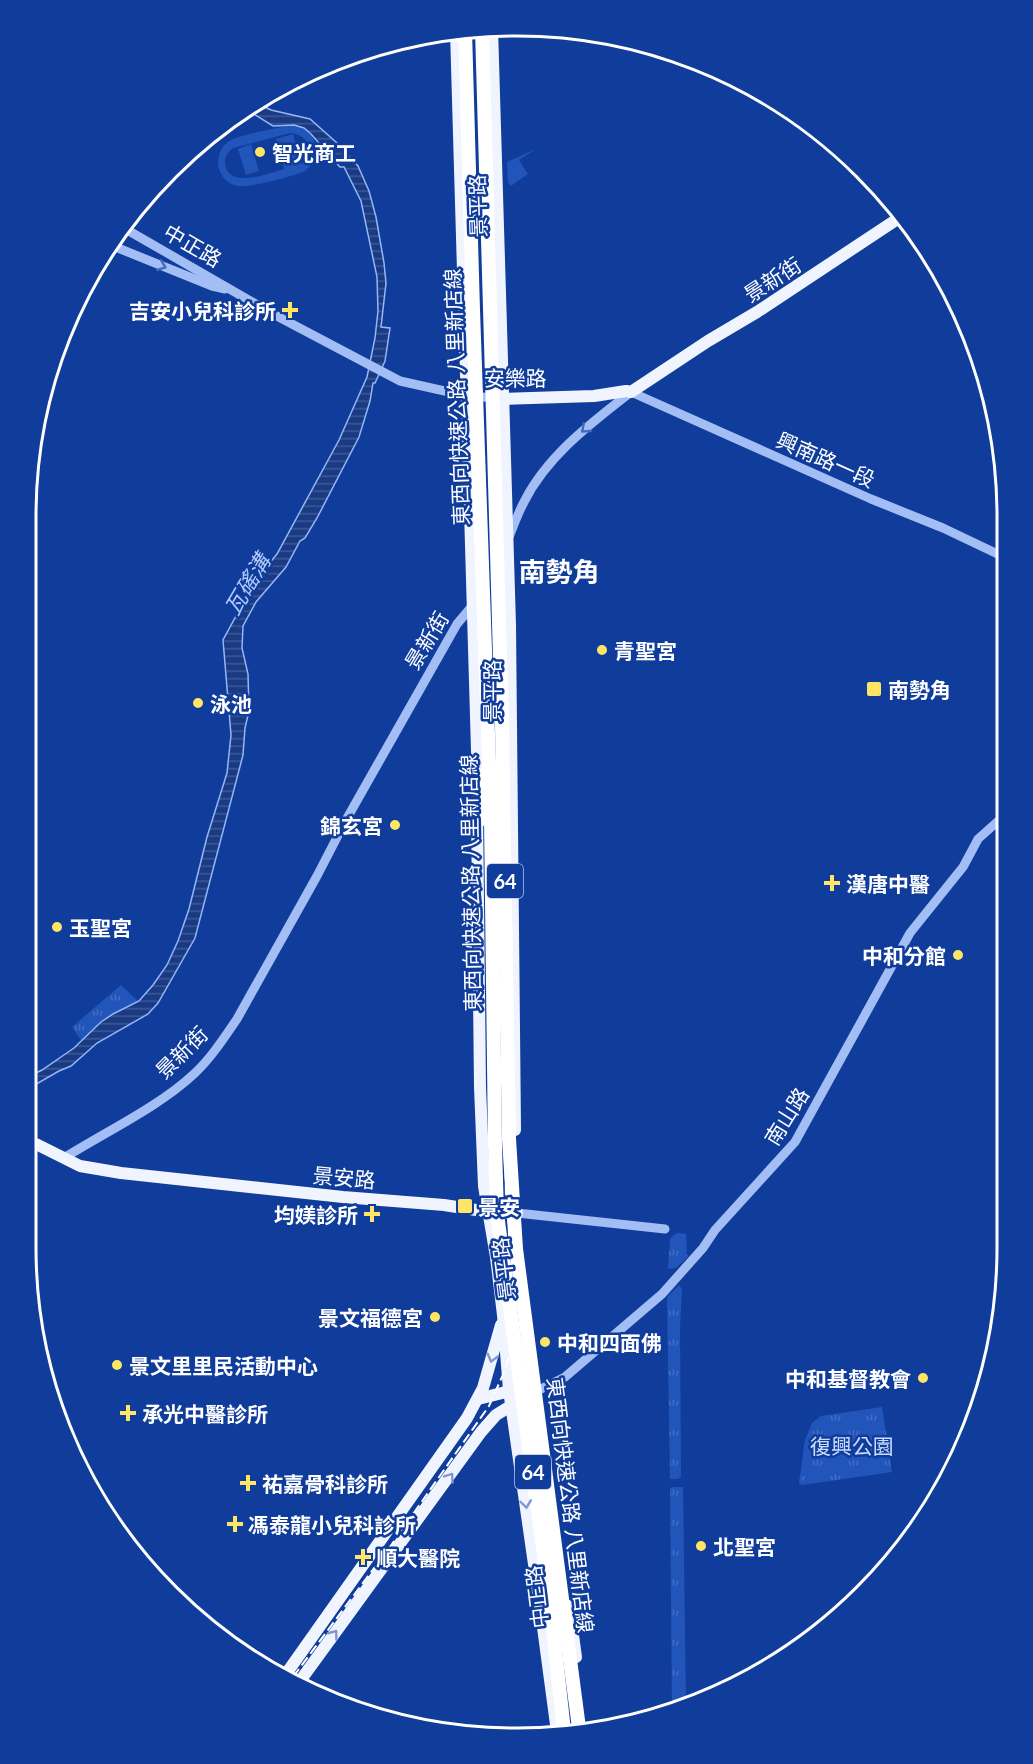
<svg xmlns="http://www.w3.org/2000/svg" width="1033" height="1764" viewBox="0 0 1033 1764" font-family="Lato,'Noto Sans TC',sans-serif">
<defs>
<pattern id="grass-tufts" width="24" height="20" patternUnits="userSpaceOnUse" patternTransform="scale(1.5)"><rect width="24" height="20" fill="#2255b9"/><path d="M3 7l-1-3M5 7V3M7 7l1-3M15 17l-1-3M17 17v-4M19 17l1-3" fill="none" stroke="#436ec4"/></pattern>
<pattern id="water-rules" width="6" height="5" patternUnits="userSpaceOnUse" patternTransform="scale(1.5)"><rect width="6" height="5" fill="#1a3b83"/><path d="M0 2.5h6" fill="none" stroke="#3c5896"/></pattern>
</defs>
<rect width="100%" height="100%" fill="#103c9b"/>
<g fill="url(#grass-tufts)">
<polygon points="121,985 139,1002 83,1043 72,1027"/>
<polygon points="677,1233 686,1234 687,1251 686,1253 689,1256 676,1268 668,1269 670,1238"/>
<polygon points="679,1285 682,1290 680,1328 681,1477 678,1479 670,1479 667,1297"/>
<polygon points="882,1407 892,1472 802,1485 799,1484 805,1440 812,1423 821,1416"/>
<polygon points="673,1487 683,1487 686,1706 672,1713 670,1491 670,1488"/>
</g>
<g fill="#2255b9" fill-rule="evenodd">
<path d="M 289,125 C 315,125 326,155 305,171 C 295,176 248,188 238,186 C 215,182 211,151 231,140 C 243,134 274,129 289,125 ZM 290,133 C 309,134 315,152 301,164 L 293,134 L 276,139 L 284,169 C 269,173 229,190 225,164 C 224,157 228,152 233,148 Z"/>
<polygon points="251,144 259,171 246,175 238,149"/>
<polygon points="536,149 519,160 528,174 511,186 508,182 507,162"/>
</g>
<polygon fill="url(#water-rules)" stroke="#94b7f8" stroke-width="1.5" points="255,102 271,110 310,119 337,143 358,166 369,191 376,217 384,263 386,283 381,327 390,328 385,361 375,383 373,383 370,401 359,437 317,518 305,538 300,541 286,567 256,602 243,626 242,648 248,674 249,711 245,728 243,755 195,938 158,1003 148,1014 97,1043 71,1066 59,1071 26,1090 26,1078 42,1070 74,1048 101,1022 113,1014 139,1001 153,985 167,965 178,941 189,909 207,837 227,773 231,735 223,640 255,581 277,554 339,440 367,377 375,338 378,311 377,277 361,201 344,167 340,167 311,134 304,128 294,125 273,126 244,108"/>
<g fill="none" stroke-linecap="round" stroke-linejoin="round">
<g stroke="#a3bef5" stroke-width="9">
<polyline points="122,227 273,314 400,381 467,396 497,398"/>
<polyline points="108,244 212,286 225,289"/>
<path d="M 509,537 C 514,525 518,513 524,502 C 547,456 591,423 631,392 L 871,499 L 943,528 L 1006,558"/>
<path d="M 64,1158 C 105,1132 159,1107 195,1073 C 211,1058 224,1038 237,1019 L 317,876 L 346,820 L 457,624 L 473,605"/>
<polyline points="517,1213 665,1229"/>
<polyline points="539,1390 565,1377 662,1294 703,1248 715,1230 795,1142 910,933 963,867 978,839 1006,814"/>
</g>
<g stroke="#f0f4ff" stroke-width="12">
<polyline points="492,28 510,625 515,1130"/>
<polyline points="456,31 478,785"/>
<polyline points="503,399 594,396 626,391 631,392 708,341 757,312 902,216"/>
<polyline points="477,808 480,1087 484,1186 496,1257 503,1315 509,1390 542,1620 557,1732"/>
<polyline points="26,1141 38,1145 80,1166 121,1173 343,1197 444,1205 489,1212 517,1213"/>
<polyline points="478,1399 514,1390"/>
<polyline points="569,1606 576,1657"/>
<polyline points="286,1674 467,1418 483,1388 501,1325"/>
<polyline points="300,1681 481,1432 496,1415 517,1402"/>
</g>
<polyline stroke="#fff" stroke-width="14" points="478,775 482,819"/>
<polyline stroke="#fff" stroke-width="2" stroke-dasharray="10 4.5" stroke-linecap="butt" points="293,1677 392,1544 489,1406 506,1368 515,1327 516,1293 506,1199 499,735 478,29"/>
<g stroke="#fff" stroke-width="14">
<polyline points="482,29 502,727 509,1139 516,1249 579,1728"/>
<polyline points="465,31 473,310 491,819 495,1146 497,1214 548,1585 564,1731"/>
</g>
</g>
<defs><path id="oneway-chevron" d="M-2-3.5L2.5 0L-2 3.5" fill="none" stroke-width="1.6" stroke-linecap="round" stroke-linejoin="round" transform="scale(1.5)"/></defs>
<g stroke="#436aba">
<use href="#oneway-chevron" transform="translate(162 266) rotate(21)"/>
<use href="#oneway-chevron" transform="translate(585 429) rotate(139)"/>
</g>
<g stroke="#8098cd">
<use href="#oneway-chevron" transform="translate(492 1358) rotate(105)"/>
<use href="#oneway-chevron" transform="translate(450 1477) rotate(-54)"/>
<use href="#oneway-chevron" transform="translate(526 1504) rotate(82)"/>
<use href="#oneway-chevron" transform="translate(334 1634) rotate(-53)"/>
</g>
<g fill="#ffe566" stroke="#103c9b" stroke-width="2">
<circle cx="260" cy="152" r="6"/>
<path d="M287 301h6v6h6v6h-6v6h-6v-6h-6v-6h6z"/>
<circle cx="602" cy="650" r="6"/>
<rect x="866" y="681" width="16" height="16" rx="3"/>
<circle cx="198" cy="703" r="6"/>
<circle cx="395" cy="825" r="6"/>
<path d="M829 874h6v6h6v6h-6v6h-6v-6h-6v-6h6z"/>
<circle cx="57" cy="927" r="6"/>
<circle cx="958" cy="955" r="6"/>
<rect x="457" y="1198" width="16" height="16" rx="3"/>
<path d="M369 1205h6v6h6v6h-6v6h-6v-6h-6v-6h6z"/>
<circle cx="435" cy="1317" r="6"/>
<circle cx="545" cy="1342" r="6"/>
<circle cx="117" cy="1365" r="6"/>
<circle cx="923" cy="1378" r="6"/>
<path d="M125 1404h6v6h6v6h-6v6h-6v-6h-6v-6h6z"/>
<path d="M245 1474h6v6h6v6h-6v6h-6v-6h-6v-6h6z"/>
<path d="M232 1515h6v6h6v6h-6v6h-6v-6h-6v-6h6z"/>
<circle cx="701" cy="1546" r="6"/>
<path d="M360 1548h6v6h6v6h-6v6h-6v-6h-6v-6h6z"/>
</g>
<g text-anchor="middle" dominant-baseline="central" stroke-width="5" stroke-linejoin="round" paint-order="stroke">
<g fill="#103c9b" stroke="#b7c4e1" stroke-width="1.5">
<rect x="487" y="864" width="36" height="34" rx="4.5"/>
<rect x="515" y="1455" width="36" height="34" rx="4.5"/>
</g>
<g font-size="20" font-weight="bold" fill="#fff">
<text x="505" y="881">64</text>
<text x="533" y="1472">64</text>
</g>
<g font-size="21" font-weight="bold" fill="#fff" stroke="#103c9b" text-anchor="start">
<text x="272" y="152">智光商工</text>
<text x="276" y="310" text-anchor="end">吉安小兒科診所</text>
<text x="614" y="650">青聖宮</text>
<text x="888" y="689">南勢角</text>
<text x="210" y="703">泳池</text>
<text x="383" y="825" text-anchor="end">錦玄宮</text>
<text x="846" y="883">漢唐中醫</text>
<text x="69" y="927">玉聖宮</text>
<text x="946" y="955" text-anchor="end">中和分館</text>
<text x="478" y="1206">景安</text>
<text x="358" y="1214" text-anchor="end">均媄診所</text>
<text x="423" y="1317" text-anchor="end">景文福德宮</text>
<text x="557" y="1342">中和四面佛</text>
<text x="129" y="1365">景文里里民活動中心</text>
<text x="911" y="1378" text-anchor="end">中和基督教會</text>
<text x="142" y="1413">承光中醫診所</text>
<text x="262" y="1483">祐嘉骨科診所</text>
<text x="248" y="1524">馮泰龍小兒科診所</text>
<text x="713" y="1546">北聖宮</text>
<text x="376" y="1557">順大醫院</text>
</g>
<g font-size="21" fill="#fff" stroke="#103c9b">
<text transform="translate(477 206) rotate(-92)">景平路</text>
<text transform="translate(193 245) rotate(30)">中正路</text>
<text transform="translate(772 279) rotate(-33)">景新街</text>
<text x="515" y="377">安樂路</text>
<text transform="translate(456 397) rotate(-92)">東西向快速公路 八里新店線</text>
<text transform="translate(826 459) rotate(24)">興南路一段</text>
<text transform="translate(426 640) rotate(-59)">景新街</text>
<text transform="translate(491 691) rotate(-90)">景平路</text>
<text transform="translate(470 883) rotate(-91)">東西向快速公路 八里新店線</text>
<text transform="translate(181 1052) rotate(-45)">景新街</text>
<text transform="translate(786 1116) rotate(-58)">南山路</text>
<text transform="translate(344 1177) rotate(5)">景安路</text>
<text transform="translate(503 1269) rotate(-97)">景平路</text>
<text transform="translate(571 1505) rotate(83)">東西向快速公路 八里新店線</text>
<text transform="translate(536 1597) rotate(-97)">中正路</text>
</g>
<g font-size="21" fill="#cbdcfe" stroke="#103c9b">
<text x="852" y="1445">復興公園</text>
</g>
<g font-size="22" font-style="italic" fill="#afc9fb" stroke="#103c9b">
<text transform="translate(247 584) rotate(-59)">瓦磘溝</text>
</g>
<g font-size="27" font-weight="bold" fill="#fff" stroke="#103c9b">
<text x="559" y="571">南勢角</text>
</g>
</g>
<path d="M0 0H1033V1764H0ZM516 36H517A480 480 0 0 1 997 516V1248A480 480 0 0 1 517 1728H516A480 480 0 0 1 36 1248V516A480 480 0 0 1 516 36Z" fill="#103c9b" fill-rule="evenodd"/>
<path fill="none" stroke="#fff" stroke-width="3" d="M516 36H517A480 480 0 0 1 997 516V1248A480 480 0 0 1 517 1728H516A480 480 0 0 1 36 1248V516A480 480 0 0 1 516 36Z"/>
</svg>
